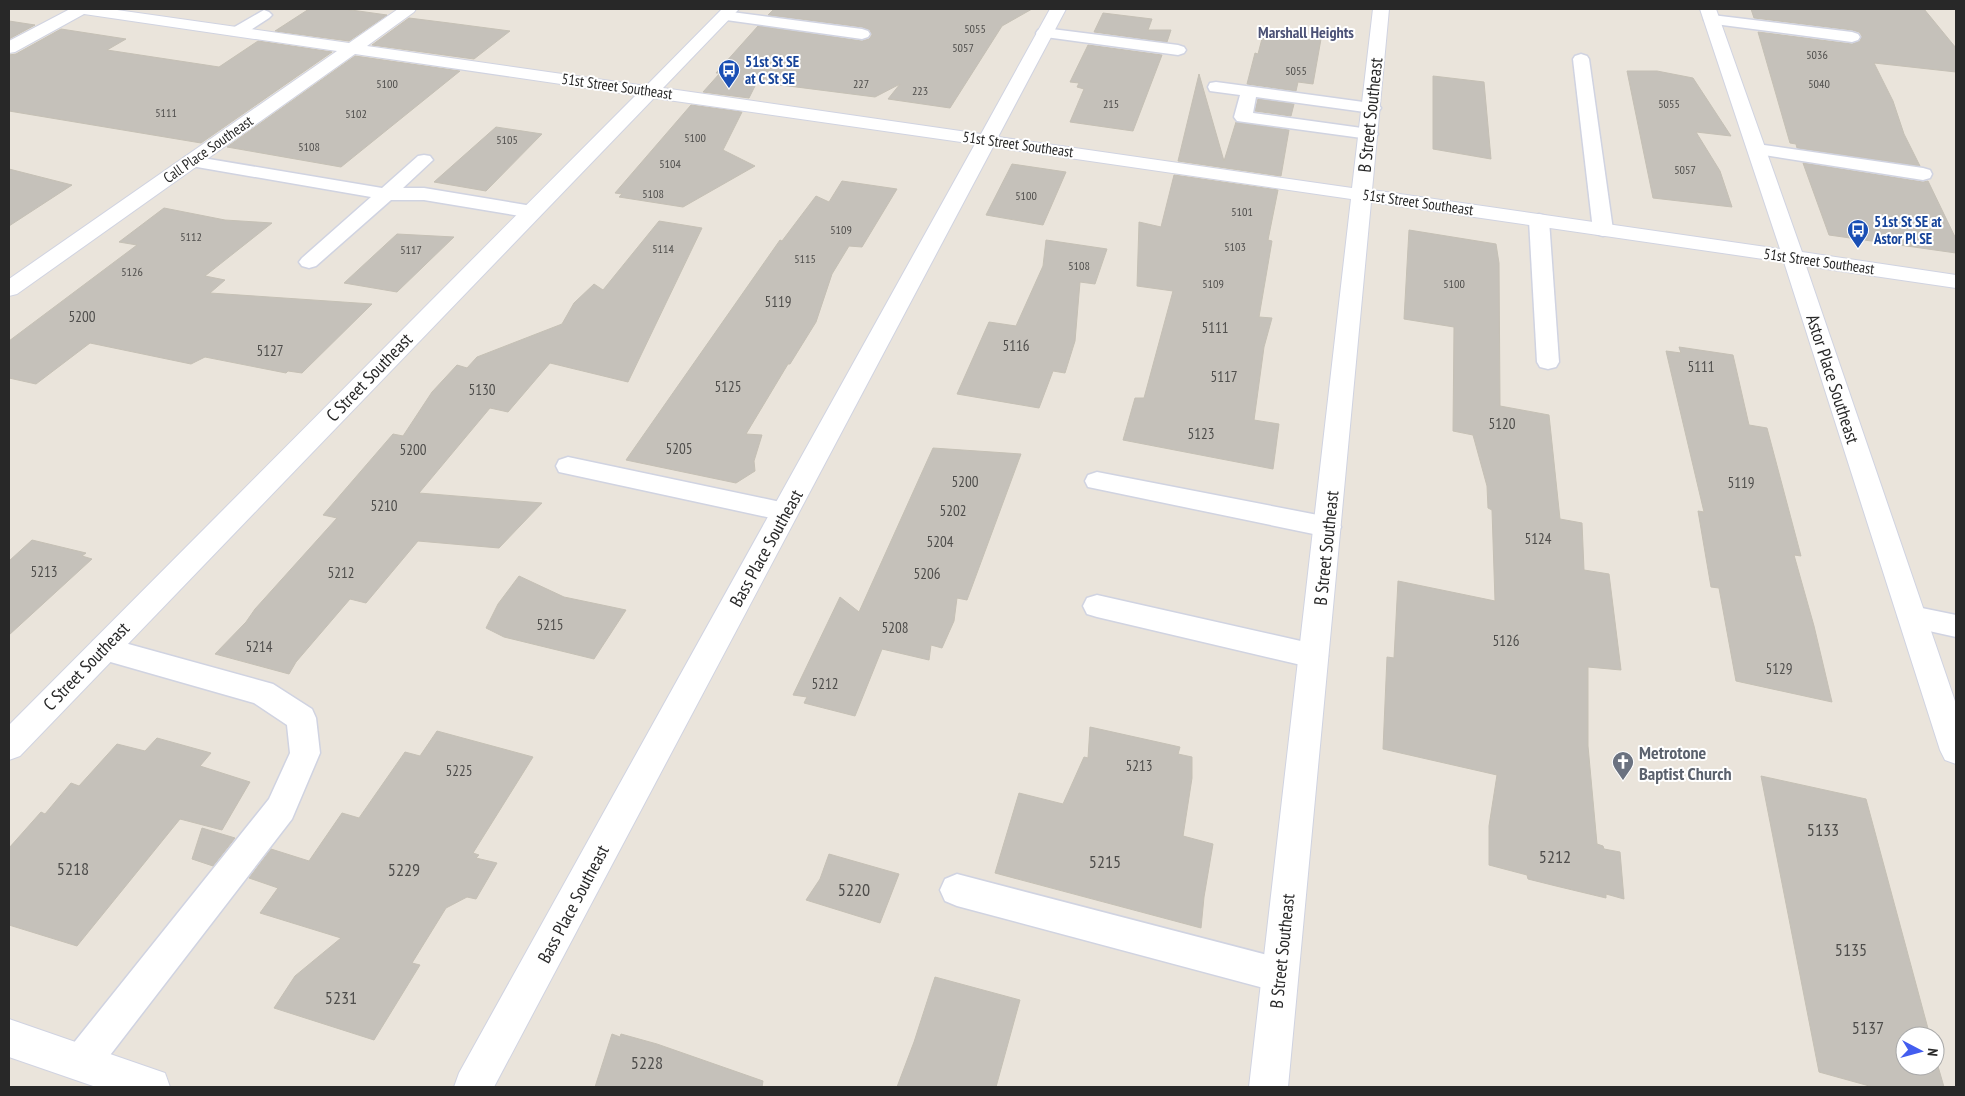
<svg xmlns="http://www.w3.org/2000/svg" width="1965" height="1096" viewBox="0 0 1965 1096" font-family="'PT Sans Narrow',sans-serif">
<rect width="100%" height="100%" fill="#eae4db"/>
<g fill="#c5c1ba" stroke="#c5c0b5">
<polygon points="309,9 344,9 387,15 349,41 275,31"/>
<polygon points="774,9 1032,9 1002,26 950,108 888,99 900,84 875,97 757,82 749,98 703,92 720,73 716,73 758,26 862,41 869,39 872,35 870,30 862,27 768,15"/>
<polygon points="1751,9 1924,9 1956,48 1956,72 1874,63 1893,101 1904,134 1920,166 1797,148 1796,144 1790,143 1758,32 1852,44 1860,41 1862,36 1859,32 1852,30 1754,18"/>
<polygon points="1103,13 1152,19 1148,30 1171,30 1167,42 1094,32"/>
<polygon points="409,18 449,23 510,31 474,59 372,45"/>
<polygon points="9,21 35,25 9,39"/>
<polygon points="61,29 126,39 107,50 219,67 258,41 332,52 201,143 9,111 9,55 16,54"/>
<polygon points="1264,31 1321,39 1313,84 1298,82 1296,91 1247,84 1255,53 1258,54"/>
<polygon points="1088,45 1162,55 1133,131 1070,122 1084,89 1077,87 1079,83 1070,82"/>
<polygon points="355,56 460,71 341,167 227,147"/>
<polygon points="1627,71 1657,71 1693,78 1731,136 1696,132 1720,171 1732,207 1653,198"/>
<polygon points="1199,74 1224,161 1236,122 1289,130 1281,176 1178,161"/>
<polygon points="1433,76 1484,82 1491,159 1433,149"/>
<polygon points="1258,99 1294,104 1291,116 1255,111"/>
<polygon points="691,105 742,112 723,150 755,166 683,207 619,197 622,194 615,193"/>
<polygon points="496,127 542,134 486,191 434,182"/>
<polygon points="1803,163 1923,182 1928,181 1956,239 1956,253 1829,235"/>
<polygon points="1012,164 1066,172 1043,225 986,215"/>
<polygon points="9,169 72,185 9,226"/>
<polygon points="1174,175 1278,190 1268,240 1272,241 1259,317 1272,318 1264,347 1254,420 1279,424 1273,469 1123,440 1135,398 1144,398 1173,291 1137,286 1139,222 1161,227"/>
<polygon points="842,181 897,189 862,247 849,246 832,274 816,322 790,364 788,364 746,434 762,435 754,461 755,471 736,483 626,460 780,240 782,241 816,196 829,202"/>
<polygon points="164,208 225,220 272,223 205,276 225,280 210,293 372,304 302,373 288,371 286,373 205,357 191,364 90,343 36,384 9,378 9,341 137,245 119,242"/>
<polygon points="659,221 702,228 628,382 550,363 508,412 490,408 419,493 542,503 499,548 418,541 366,603 350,599 296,662 289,674 215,654 246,622 255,609 337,518 323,515 393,434 403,436 432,392 457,365 467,368 477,357 562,324 574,303 594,284 603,290"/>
<polygon points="1409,230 1496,244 1499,263 1500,406 1549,415 1560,519 1582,523 1584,570 1609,574 1621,670 1588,667 1588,746 1597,844 1603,846 1604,849 1620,852 1624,899 1606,894 1606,898 1556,886 1528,879 1527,875 1489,865 1489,826 1497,775 1383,749 1387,657 1394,658 1398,581 1495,601 1492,510 1488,508 1487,486 1473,435 1453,431 1454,327 1404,319"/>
<polygon points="397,234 454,237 397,292 344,283"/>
<polygon points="1046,240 1107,249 1095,284 1080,282 1075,341 1065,373 1053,371 1039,408 957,394 989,322 1016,326 1043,266"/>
<polygon points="1679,347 1733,355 1749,425 1767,428 1801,556 1794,555 1814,626 1832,702 1736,681 1719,588 1711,587 1698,511 1704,512 1666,351 1681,353"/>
<polygon points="933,448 1021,454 967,600 957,598 954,621 942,648 931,645 929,660 882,649 855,716 804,703 807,697 793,695 840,597 859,612"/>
<polygon points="32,540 86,553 82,556 92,559 9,635 9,561"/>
<polygon points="519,576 564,597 626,610 594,659 504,637 486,628 498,604"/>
<polygon points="1090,727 1180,747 1178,754 1192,757 1192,778 1183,836 1213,844 1204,897 1201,928 995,873 1019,793 1063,804 1084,757 1088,758"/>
<polygon points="437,731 533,757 473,853 479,855 476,858 497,863 476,899 467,897 446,908 412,963 420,965 374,1040 274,1008 295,976 341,938 260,913 278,888 249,878 271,849 309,861 342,813 359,818 405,752 420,756"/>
<polygon points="157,738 211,753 200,766 250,782 222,830 180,819 77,946 9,925 9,848 41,812 45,814 71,783 79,786 117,744 145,751"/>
<polygon points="1761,776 1866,799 1930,1036 1905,1036 1905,1066 1935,1066 1935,1056 1944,1087 1873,1087 1819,1072"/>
<polygon points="202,828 235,838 213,866 192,859"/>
<polygon points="829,854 899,874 880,923 806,900 820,879"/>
<polygon points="935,977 1020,1000 996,1087 897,1087 914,1042"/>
<polygon points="612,1034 620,1037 621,1034 657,1044 763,1081 762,1087 595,1087"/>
</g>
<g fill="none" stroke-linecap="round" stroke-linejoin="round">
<g stroke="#d0d3e1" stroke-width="3">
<g id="service">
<polygon points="264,10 269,12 272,15 269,18 243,35 231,35 229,32 231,29"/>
<polygon points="724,11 862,29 868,31 870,34 868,37 862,39 719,19 716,16 719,13"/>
<polygon points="1712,15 1852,32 1858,34 1860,37 1858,40 1852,42 1707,23 1704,20 1707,17"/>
<polygon points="1044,28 1178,45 1184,47 1186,50 1184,53 1178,55 1038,36 1036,33 1038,30"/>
<polygon points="1581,54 1587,56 1589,59 1613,230 1610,234 1603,236 1596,234 1593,230 1573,59 1575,56"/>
<polygon points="1216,82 1378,104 1381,108 1378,112 1372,113 1256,97 1253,113 1369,129 1375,130 1378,134 1375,138 1369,139 1237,121 1234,117 1240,95 1210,91 1208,87 1210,83"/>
<polygon points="1757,144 1923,168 1930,170 1932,174 1930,178 1923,180 1751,153 1748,149 1751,145"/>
<polygon points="424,155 430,156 433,160 403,188 424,188 532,206 539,208 542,212 539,216 532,218 424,200 391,200 316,266 309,268 302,266 299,262 302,258 371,197 191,166 185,165 182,161 185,157 191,156 382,188 418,156"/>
<polygon points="1539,214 1546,216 1549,220 1559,362 1556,367 1548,369 1540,367 1537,362 1529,220 1532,216"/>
<polygon points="568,457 785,503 794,505 798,512 794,519 785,521 559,472 556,466 559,460"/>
<polygon points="1097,472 1328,517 1337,520 1341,527 1337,534 1328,537 1088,487 1085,481 1088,475"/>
<polygon points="1097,595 1314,644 1324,648 1328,656 1324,664 1314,668 1097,617 1087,614 1083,606 1087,598"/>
<polygon points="1912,606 1956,615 1956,637 1902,625 1898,617 1902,609"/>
<polygon points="103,637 273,684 312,709 316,718 320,753 292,819 94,1076 81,1081 68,1076 63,1063 68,1050 269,799 290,753 287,725 254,703 93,657 89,649 93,641"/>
<polygon points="957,874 1279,958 1291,963 1296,975 1291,987 1279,992 957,906 945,901 940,890 945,879"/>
</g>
</g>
<g stroke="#d0d3e1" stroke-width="2">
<g id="minor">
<polygon points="70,9 110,9 349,43 398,9 416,9 414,12 367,46 646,86 722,9 739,9 663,88 981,134 1050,9 1066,9 998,137 1352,188 1373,9 1389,9 1372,190 1780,249 1700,9 1716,9 1802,252 1956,275 1956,288 1806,266 1956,704 1956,764 1945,760 1940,750 1784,262 1371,202 1288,1087 1249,1087 1351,199 993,147 494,1087 454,1087 459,1073 975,144 654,98 20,756 9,760 9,725 636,95 355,54 17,294 9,296 9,279 337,51 84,14 15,52 9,53 9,41"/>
<polygon points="9,1019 165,1073 170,1087 96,1087 9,1057"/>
</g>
</g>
<use href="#service" fill="#fff" fill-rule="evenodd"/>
<use href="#minor" fill="#fff" fill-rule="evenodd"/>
</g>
<defs>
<g id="bus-pin" transform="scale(1.125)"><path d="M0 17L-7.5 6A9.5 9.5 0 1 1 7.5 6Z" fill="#1a4fb4" stroke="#fff"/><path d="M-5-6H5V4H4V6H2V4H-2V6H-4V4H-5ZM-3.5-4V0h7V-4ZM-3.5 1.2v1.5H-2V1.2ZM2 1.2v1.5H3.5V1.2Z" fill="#fff"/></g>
<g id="church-pin" transform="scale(1.125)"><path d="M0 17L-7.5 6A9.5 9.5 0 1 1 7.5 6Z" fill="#6b7280" stroke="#fff"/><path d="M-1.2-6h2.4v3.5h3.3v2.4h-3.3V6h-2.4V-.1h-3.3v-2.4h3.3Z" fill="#fff"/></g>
</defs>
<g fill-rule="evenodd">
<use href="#bus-pin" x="729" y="70"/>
<use href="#bus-pin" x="1858" y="230"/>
<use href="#church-pin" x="1623" y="762"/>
</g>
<g text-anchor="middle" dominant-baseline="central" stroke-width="4" stroke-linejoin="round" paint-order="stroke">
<g font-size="12" fill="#4f4e4c">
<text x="975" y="28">5055</text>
<text x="963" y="47">5057</text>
<text x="1817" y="54">5036</text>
<text x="1296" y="70">5055</text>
<text x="387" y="83">5100</text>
<text x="861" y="83">227</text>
<text x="1819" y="83">5040</text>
<text x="920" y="90">223</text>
<text x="1111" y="103">215</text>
<text x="1669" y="103">5055</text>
<text x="166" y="112">5111</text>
<text x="356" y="113">5102</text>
<text x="695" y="137">5100</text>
<text x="507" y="139">5105</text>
<text x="309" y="146">5108</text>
<text x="670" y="163">5104</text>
<text x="1685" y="169">5057</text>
<text x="653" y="193">5108</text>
<text x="1026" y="195">5100</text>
<text x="1242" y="211">5101</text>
<text x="841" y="229">5109</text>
<text x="191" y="236">5112</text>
<text x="1235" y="246">5103</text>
<text x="663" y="248">5114</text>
<text x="411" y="249">5117</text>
<text x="805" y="258">5115</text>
<text x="1079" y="265">5108</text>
<text x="132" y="271">5126</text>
<text x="1213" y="283">5109</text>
<text x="1454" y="283">5100</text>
</g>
<g font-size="15" font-weight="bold" fill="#164399" stroke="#fff" text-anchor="start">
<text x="745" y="61">51st St SE<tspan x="745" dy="17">at C St SE</tspan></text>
<text x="1874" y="221">51st St SE at<tspan x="1874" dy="17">Astor Pl SE</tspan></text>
</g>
<g font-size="15" fill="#282828" stroke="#fff">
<text transform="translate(617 86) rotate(8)">51st Street Southeast</text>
<text transform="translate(1018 144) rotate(8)">51st Street Southeast</text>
<text transform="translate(208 149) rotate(-35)">Call Place Southeast</text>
<text transform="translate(1418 202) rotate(8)">51st Street Southeast</text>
<text transform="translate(1819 261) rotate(8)">51st Street Southeast</text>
</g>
<g font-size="15" fill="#4f4e4c">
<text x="778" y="301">5119</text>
<text x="82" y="316">5200</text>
<text x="1215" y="327">5111</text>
<text x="1016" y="345">5116</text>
<text x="270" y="350">5127</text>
<text x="1701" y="366">5111</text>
<text x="1224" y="376">5117</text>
<text x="728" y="386">5125</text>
<text x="482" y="389">5130</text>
<text x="1502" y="423">5120</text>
<text x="1201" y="433">5123</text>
<text x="679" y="448">5205</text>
<text x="413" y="449">5200</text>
<text x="965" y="481">5200</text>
<text x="1741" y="482">5119</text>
<text x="384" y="505">5210</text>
<text x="953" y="510">5202</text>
<text x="1538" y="538">5124</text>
<text x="940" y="541">5204</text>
<text x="44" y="571">5213</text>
<text x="341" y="572">5212</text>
<text x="927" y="573">5206</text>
<text x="550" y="624">5215</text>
<text x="895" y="627">5208</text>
<text x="1506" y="640">5126</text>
<text x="259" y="646">5214</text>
<text x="1779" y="668">5129</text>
<text x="825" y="683">5212</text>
<text x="1139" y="765">5213</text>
<text x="459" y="770">5225</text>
</g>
<g font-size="16" font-weight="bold" fill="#4c5276" stroke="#fff">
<text x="1306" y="32">Marshall Heights</text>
</g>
<g font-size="18" fill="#282828" stroke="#fff">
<text transform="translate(1370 115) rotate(-84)">B Street Southeast</text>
<text transform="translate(369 377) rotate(-46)">C Street Southeast</text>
<text transform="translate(1833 379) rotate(72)">Astor Place Southeast</text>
<text transform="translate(766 548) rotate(-61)">Bass Place Southeast</text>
<text transform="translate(1326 548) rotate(-84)">B Street Southeast</text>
<text transform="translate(86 666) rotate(-46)">C Street Southeast</text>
<text transform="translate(573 904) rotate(-62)">Bass Place Southeast</text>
<text transform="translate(1282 951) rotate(-84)">B Street Southeast</text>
</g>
<g font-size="18" font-weight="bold" fill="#5b616d" stroke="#fff" text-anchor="start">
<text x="1639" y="752">Metrotone<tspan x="1639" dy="21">Baptist Church</tspan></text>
</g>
<g font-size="18" fill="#4f4e4c">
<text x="1823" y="829">5133</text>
<text x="1555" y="856">5212</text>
<text x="1105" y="861">5215</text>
<text x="73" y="868">5218</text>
<text x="404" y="869">5229</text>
<text x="854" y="889">5220</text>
<text x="1851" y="949">5135</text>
<text x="341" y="997">5231</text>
<text x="1868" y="1027">5137</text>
<text x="647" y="1062">5228</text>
</g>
</g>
<rect width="1965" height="1096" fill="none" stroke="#282828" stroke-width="20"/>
<g transform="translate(1920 1051) rotate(96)"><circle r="24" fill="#ffffff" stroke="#a9a9a9"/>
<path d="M0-4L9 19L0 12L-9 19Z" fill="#435def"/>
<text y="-8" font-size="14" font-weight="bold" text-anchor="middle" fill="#282828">N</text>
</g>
</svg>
